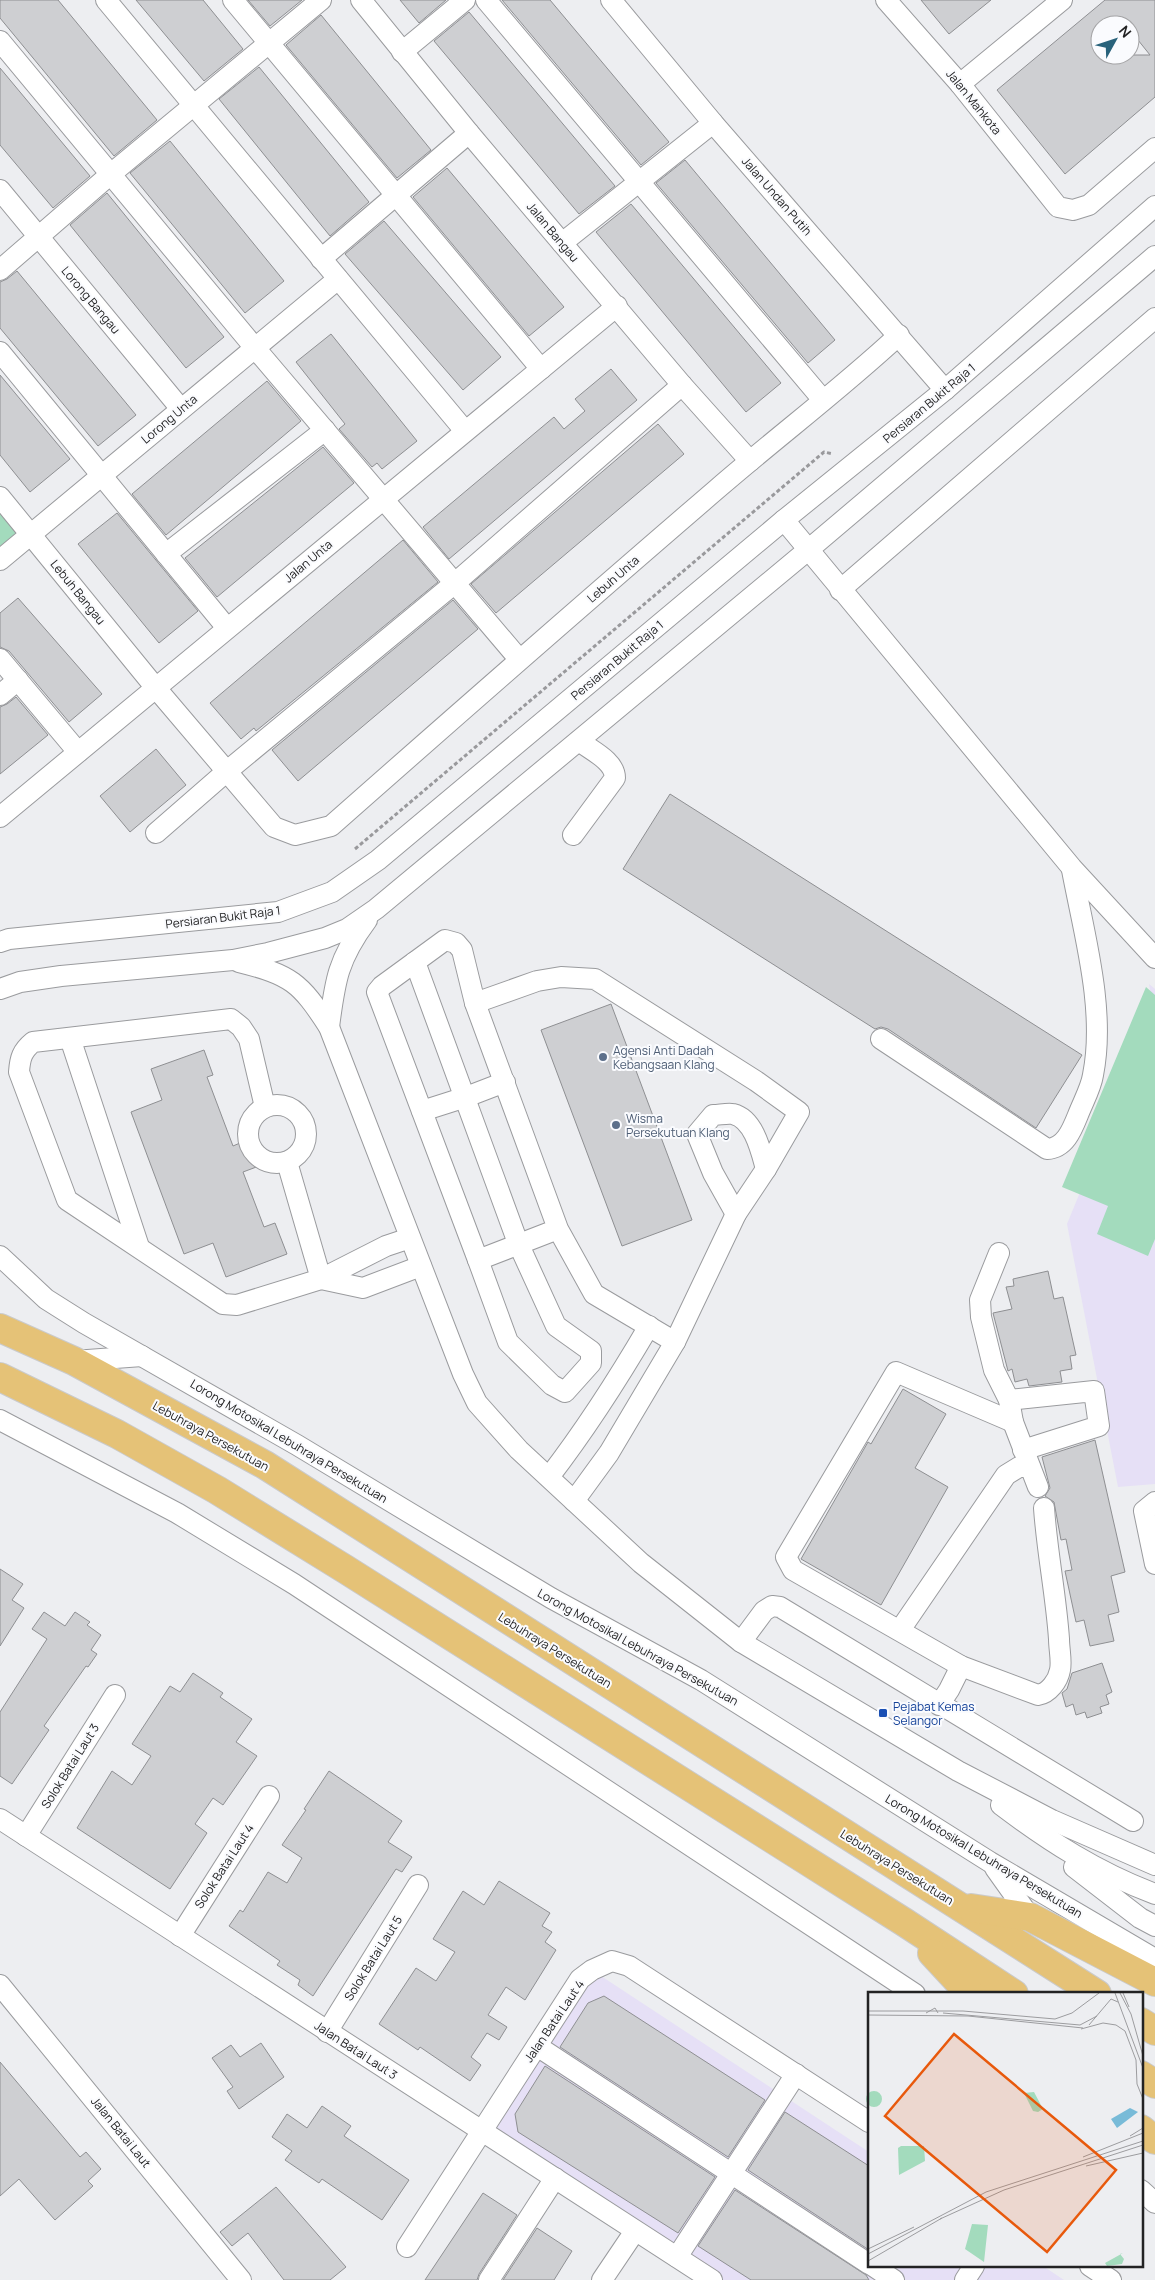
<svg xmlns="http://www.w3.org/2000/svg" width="1155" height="2280" viewBox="0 0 1155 2280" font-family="Manrope,sans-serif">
<rect width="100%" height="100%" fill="#edeef1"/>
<g fill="#e6e0f6">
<polygon points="1149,984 1155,989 1155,1484 1118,1487 1067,1224 1154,1012"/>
<polygon points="598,1974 869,2152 869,2266 1043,2266 1064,2280 716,2280 493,2128 587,1984"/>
</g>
<g fill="#a3dbbd">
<polygon points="0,494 16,512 17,537 0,553"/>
<polygon points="1146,987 1155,995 1155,1239 1148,1256 1097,1234 1108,1206 1062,1187"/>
</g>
<g fill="#cecfd2" stroke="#8e8f92" fill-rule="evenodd">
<polygon points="0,0 58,0 157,120 114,156 0,18"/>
<polygon points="136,0 203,0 243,49 204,81"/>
<polygon points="248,0 302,0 270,26"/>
<polygon points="400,0 446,0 419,23"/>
<polygon points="502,0 550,0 669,142 641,165"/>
<polygon points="921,0 991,0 949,34"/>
<path d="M 1105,0 L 1155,0 L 1155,97 L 1065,174 L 997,90 ZM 1100,25 L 1130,25 L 1130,30 L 1150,55 L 1100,55 Z"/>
<polygon points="469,12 615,186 579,214 434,41"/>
<polygon points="321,15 431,150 397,178 286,45"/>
<polygon points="259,67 369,202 330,236 219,99"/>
<polygon points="0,68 90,176 53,208 0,145"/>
<polygon points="170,141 284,281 245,313 130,173"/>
<polygon points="685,160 835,340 808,363 656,183"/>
<polygon points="447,168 564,307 529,336 413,197"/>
<polygon points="107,193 224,337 186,368 70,225"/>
<polygon points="631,204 781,383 746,412 596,232"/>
<polygon points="384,221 501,357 463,390 345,254"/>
<polygon points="17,271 136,415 98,446 0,328 0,282 7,279"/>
<polygon points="331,334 417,441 382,469 377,463 372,467 339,429 345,424 296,362"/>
<polygon points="611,369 637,400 449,559 423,527 554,417 564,429 585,411 575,399"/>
<polygon points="0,375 70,459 30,492 0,455"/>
<polygon points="267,381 301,421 166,535 132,494"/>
<polygon points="658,424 684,454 496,613 471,584"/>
<polygon points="323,447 354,483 217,597 185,558"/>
<polygon points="117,513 198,611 159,643 78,544"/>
<polygon points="403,540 438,582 256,731 254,728 241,739 210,703"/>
<polygon points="18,598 102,694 69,722 9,651 0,647 0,613"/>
<polygon points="453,600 478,629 298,781 272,750"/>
<polygon points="16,697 48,735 0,774 0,707 7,704"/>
<polygon points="156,749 186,785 130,832 100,796"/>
<polygon points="670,794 1082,1055 1036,1128 888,1029 881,1027 875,1029 623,869"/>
<polygon points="611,1004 692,1220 622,1246 541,1030"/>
<polygon points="204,1050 213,1075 207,1077 233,1146 247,1140 259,1166 243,1172 264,1227 275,1223 287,1254 226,1277 213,1243 184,1254 131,1112 162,1100 151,1069"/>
<polygon points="1048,1271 1054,1299 1063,1297 1076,1355 1070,1356 1072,1369 1060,1371 1062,1382 1029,1386 1027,1379 1015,1382 1012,1369 1008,1371 993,1313 1012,1309 1006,1287 1014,1286 1013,1279"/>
<polygon points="903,1389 946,1414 915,1468 948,1487 881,1605 801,1559 868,1442 871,1444"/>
<polygon points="1095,1440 1125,1572 1111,1576 1119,1612 1108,1615 1114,1641 1090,1646 1084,1620 1076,1622 1065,1571 1072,1570 1066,1539 1061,1540 1054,1502 1045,1496 1050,1488 1042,1457"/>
<polygon points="0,1569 23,1584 12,1600 24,1608 0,1646"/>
<polygon points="44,1612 65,1626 75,1612 90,1622 87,1625 101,1635 91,1650 97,1654 88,1667 86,1666 44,1726 49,1730 12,1784 0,1776 0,1712 47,1639 32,1629"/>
<polygon points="1102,1663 1112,1692 1106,1695 1109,1704 1100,1707 1102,1713 1087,1718 1085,1712 1076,1715 1073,1704 1066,1707 1062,1693 1067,1689 1072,1673"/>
<polygon points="193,1673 223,1693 220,1697 252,1719 236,1742 257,1756 223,1805 213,1798 195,1824 207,1833 170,1889 77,1828 112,1771 132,1785 151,1756 132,1744 170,1686 180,1692"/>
<polygon points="329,1771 402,1821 388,1842 412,1857 402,1872 396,1869 313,1996 298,1985 300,1980 277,1965 280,1961 229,1926 240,1910 243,1912 268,1872 287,1883 302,1858 282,1845 306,1810 304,1809"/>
<polygon points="499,1881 550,1913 542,1926 552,1932 545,1942 556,1950 525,2000 506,1987 488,2015 507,2027 499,2040 487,2033 471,2057 481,2065 470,2081 420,2047 418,2050 379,2024 416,1968 436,1981 455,1952 433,1939 463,1891 484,1905"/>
<polygon points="604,1996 765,2100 728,2157 560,2047 588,2003"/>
<polygon points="261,2043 284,2077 239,2109 227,2091 233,2087 212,2058 231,2045 240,2057"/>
<polygon points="0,2062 80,2157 86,2152 101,2169 88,2181 93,2186 55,2220 19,2179 0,2196"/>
<polygon points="545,2066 715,2177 678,2233 518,2132 515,2114"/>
<polygon points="322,2106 351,2126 344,2136 409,2180 382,2220 322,2179 319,2183 285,2160 292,2151 272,2137 287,2114 307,2128"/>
<polygon points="785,2112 869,2166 869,2250 748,2170"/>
<polygon points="276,2187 346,2267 330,2280 284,2280 248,2233 232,2246 220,2232"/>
<polygon points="735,2190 866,2275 869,2280 751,2280 698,2246"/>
<polygon points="483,2193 517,2215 479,2274 477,2280 425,2280"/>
<polygon points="537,2228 572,2251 554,2280 503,2280"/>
</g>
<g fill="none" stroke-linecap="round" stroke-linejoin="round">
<g stroke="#9a9b9e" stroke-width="22">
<g id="minor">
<polyline points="106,0 465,431"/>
<polyline points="233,0 541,369"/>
<polyline points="361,0 469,133 682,385 750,461"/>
<polyline points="486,0 823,400"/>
<polyline points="611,0 713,123 945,390"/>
<polyline points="886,0 960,84 1058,207 1073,210 1089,205 1155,148"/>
<polyline points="0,41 255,348 519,659"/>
<polyline points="402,52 465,0"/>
<polyline points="960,84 1062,0"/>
<polyline points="0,190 181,409"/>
<polyline points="562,243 713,123"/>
<polyline points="321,259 469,133"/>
<polyline points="0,270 112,173 321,0"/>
<polyline points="0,352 227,628"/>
<path d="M 0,497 L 155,687 L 274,827 L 295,835 L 331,826 C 459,713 588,600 717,489 C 777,437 841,389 899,335"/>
<polyline points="784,520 1072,868 1155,958"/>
<polyline points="166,554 325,430"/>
<polyline points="0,560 338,279"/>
<polyline points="840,590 1155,318"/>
<polyline points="0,659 78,752"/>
<polyline points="0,695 18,680"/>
<polyline points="0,817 617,306"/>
<polyline points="156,833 226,772 455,583 682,385"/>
<path d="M 573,835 L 615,778 C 615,761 592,751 579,741"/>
<polyline points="0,942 9,939 278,912 332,892 378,860 784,520 945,390 1155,206"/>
<path d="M 239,962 C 291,975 300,982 329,1027 L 463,1374 L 477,1403 L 519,1450 L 641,1563 L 741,1642 L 958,1771 L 1052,1820 L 1155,1865"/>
<polyline points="415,962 518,1243 556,1326 591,1351 591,1363 565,1392 552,1385 508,1342 478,1260"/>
<polyline points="0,989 20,982 61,976 233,960 268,953 325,938 347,929 376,909 808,550 1155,256"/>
<polyline points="475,1003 537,981 561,977 595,979 756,1081 799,1112 766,1169 736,1214 675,1342 609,1453 574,1501"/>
<path d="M 329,1027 C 335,980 338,959 367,920"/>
<polyline points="70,1038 139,1247"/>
<path d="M 881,1039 L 1047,1149 C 1065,1148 1072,1130 1078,1115 C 1083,1102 1091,1088 1093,1075 C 1106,1010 1084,934 1072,870"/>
<circle cx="277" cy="1134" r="29"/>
<path d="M 265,1107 L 249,1039 L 241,1027 L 231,1019 L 33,1042 C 22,1051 20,1058 19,1072 L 67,1200 L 223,1304 L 237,1305 L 321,1279 L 386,1246 L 410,1238"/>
<polyline points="422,1111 466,1097 505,1082"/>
<polyline points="287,1162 321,1279"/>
<path d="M 736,1214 L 713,1173 L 697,1134 L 713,1115 C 719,1115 727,1113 733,1114 C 754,1119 761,1151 766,1169"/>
<polyline points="558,1229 478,1260 377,992 382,986 445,940 456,943 462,950 475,1003 558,1229 594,1294 675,1342"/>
<polyline points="999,1253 980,1300 981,1317 994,1370 1009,1400 1013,1422 1038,1487"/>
<polyline points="0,1256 46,1299 84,1323 297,1445 551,1598 701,1680 990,1862 1155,1959"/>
<polyline points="321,1279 363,1288 421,1266"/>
<polyline points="74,1361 142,1356"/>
<polyline points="1009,1400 1094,1391 1099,1426 1023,1450"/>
<polyline points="0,1420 177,1513 294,1584 915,1994"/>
<path d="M 1013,1422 L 896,1372 L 786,1557 L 793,1570 L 961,1666 L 1038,1695 C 1049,1693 1058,1681 1060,1670 C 1062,1661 1059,1649 1059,1639 C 1056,1595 1047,1552 1044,1508"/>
<path d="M 549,1477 C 586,1429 618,1379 649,1326"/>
<polyline points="1155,1502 1144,1511 1155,1564"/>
<polyline points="900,1630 1006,1475 1019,1467 1030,1467"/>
<polyline points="741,1642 764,1611 772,1606 780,1607 1133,1821"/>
<polyline points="939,1705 949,1690 961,1666"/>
<path d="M 1001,1805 C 1050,1842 1097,1872 1155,1894"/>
<polyline points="0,1819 712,2280"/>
<polyline points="26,1836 115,1695"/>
<polyline points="1074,1867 1140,1918 1155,1926"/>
<polyline points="995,1868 1030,1917"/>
<polyline points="180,1936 269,1796"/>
<polyline points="0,1985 241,2280"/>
<polyline points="327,2032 418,1885"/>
<polyline points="537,2046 869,2264"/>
<polyline points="1141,2190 1155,2203"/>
<polyline points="407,2247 580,1979 592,1970 612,1961 629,1966 869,2122"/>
<polyline points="677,2257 796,2074"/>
<polyline points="873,2266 894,2280"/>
<polyline points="1090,2266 1111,2280"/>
<polyline points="489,2280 555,2178"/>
<polyline points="602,2280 635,2231"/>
<polyline points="965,2280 974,2266"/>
</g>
</g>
<g stroke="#cacaca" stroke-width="30">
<g id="highway">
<polyline points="0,1328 74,1361 265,1465 1097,1994"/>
<polyline points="0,1377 117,1434 217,1490 345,1569 904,1922 1014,1994"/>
<polyline points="971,1908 1030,1917 1155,1982"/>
<polyline points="932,1953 970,1994"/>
<polyline points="1141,2022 1155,2031"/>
<polyline points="1141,2075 1155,2084"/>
<polyline points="1141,2129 1155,2140"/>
</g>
</g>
<polyline stroke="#99999c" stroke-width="3" stroke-dasharray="4 2.5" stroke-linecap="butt" points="355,849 824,452 833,454"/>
<use href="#minor" stroke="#fff" stroke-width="20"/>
<use href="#highway" stroke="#e5c277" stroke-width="28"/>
</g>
<g fill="#5c6f8a" stroke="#fafbfe" stroke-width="2">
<circle cx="603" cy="1057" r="5"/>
<circle cx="616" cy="1125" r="5"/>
</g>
<rect fill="#1a4fb4" stroke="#fafbfe" stroke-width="2" x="878" y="1708" width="10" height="10" rx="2.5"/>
<g text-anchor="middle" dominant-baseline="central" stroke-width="4" stroke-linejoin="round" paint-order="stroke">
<g font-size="12" fill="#222223" stroke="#fafbfe">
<text transform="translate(974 102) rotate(51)">Jalan Mahkota</text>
<text transform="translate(777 196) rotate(49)">Jalan Undan Putih</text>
<text transform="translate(553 232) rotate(50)">Jalan Bangau</text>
<text transform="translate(91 300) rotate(50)">Lorong Bangau</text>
<text transform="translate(929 403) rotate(-40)">Persiaran Bukit Raja 1</text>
<text transform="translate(169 419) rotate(-40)">Lorong Unta</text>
<text transform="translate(308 561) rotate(-40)">Jalan Unta</text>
<text transform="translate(613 579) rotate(-41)">Lebuh Unta</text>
<text transform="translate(78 592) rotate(51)">Lebuh Bangau</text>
<text transform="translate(617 660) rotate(-40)">Persiaran Bukit Raja 1</text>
<text transform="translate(223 917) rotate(-7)">Persiaran Bukit Raja 1</text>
<text transform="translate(211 1436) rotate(29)">Lebuhraya Persekutuan</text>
<text transform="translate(289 1441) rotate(31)">Lorong Motosikal Lebuhraya Persekutuan</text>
<text transform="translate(638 1647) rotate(29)">Lorong Motosikal Lebuhraya Persekutuan</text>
<text transform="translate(555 1650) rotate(32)">Lebuhraya Persekutuan</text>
<text transform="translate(70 1766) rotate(-58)">Solok Batai Laut 3</text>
<text transform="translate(984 1856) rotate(31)">Lorong Motosikal Lebuhraya Persekutuan</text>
<text transform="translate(224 1866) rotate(-57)">Solok Batai Laut 4</text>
<text transform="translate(897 1867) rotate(32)">Lebuhraya Persekutuan</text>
<text transform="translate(373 1958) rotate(-58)">Solok Batai Laut 5</text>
<text transform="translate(554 2021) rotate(-56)">Jalan Batai Laut 4</text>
<text transform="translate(356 2050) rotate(33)">Jalan Batai Laut 3</text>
<text transform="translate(121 2132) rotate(51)">Jalan Batai Laut</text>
</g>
<g font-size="12" fill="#4e5e75" stroke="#fafbfe" text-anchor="start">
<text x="613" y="1050">Agensi Anti Dadah<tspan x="613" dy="14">Kebangsaan Klang</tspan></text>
<text x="626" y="1118">Wisma<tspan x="626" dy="14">Persekutuan Klang</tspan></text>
</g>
<g font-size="12" fill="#164399" stroke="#fafbfe" text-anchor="start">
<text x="893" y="1706">Pejabat Kemas<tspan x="893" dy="14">Selangor</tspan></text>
</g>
</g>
<g transform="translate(868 1992)">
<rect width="275" height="275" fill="#edeef1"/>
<path d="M-2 107a8 8 0 1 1 16 0a8 8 0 1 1-16 0ZM 166,100 L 175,117 L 170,120 L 165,119 L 156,101 ZM 33,154 L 56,154 L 57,169 L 31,183 L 30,156 ZM 104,232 L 120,233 L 116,270 L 97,257 ZM 255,261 L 252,262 L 256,267 L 254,272 L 239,274 L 237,271 Z" fill="#a3dbbd"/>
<path d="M 262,116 L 270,120 L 249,136 L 243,127 Z" fill="#78bbd8"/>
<path fill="none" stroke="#9c9c9f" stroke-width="1" d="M 247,1 L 275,76M 252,1 L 263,22 L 275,64M 255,1 L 261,15M 0,19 L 95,19 L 187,27 L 204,21 L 231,1M 58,21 L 67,16 L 70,21M 75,21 L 212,33 L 229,24M 0,23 L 100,24 L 215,36M 221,33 L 243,7 L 250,10M 213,37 L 235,31 L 248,33 L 257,39 L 268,68 L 269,92 L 275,107M 262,144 L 275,136M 215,165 L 275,141M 218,174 L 275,161M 72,227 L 136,198 L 275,153M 0,257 L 46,235M 0,262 L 118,200 L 275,149M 0,269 L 74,226"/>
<path fill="#e8590c" fill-opacity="0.15" stroke="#e8590c" stroke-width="2.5" d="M 86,42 L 248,178 L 179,260 L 17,124 Z"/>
<rect width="275" height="275" fill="none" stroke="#222223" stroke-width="2.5"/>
</g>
<g transform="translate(1115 40) rotate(50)"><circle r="24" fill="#fafbfe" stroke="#a4a4a6"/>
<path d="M0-4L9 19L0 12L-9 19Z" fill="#28627b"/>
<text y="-8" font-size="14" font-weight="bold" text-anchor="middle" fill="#222223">N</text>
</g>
</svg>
